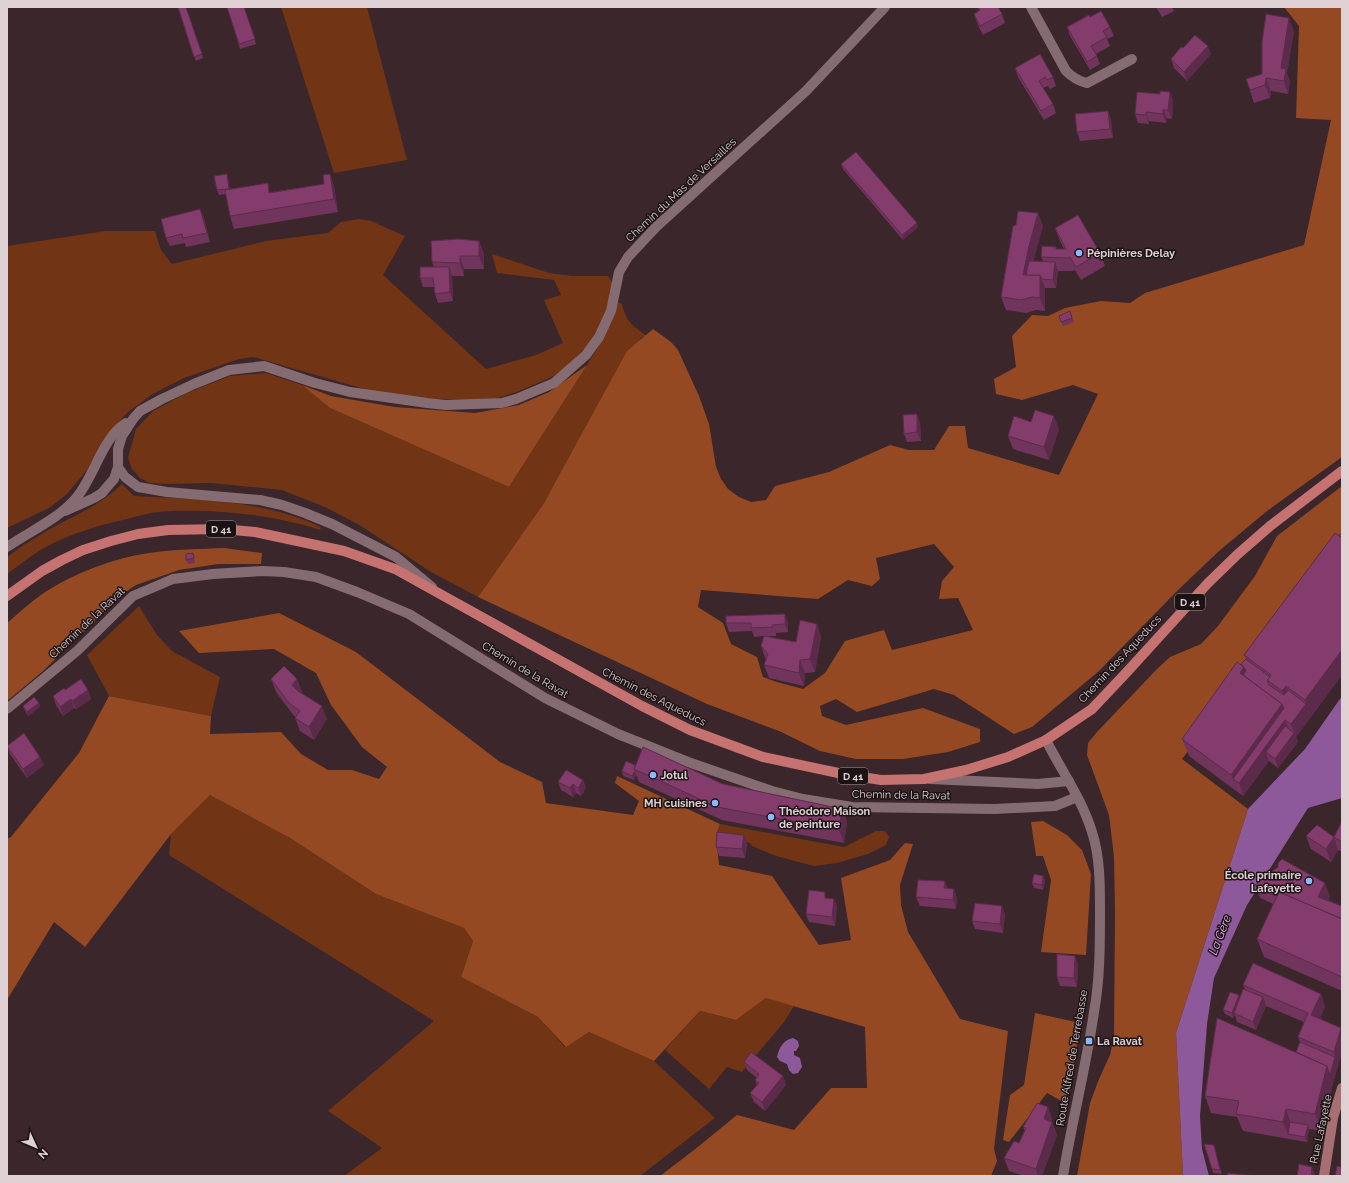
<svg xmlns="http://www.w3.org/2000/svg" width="1349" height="1183" viewBox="0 0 1349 1183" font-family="Raleway,sans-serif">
<rect width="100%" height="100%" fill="#3a262b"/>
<g fill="#713414">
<polygon points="281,7 367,7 407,160 334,173"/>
<polygon points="359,219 371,221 405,236 383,275 486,369 536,355 563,343 544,300 561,295 554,280 497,273 492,254 549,273 572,276 608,276 612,282 612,291 603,321 589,344 568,366 554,376 519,391 498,398 462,400 406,397 368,390 253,357 239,359 184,378 151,395 128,412 104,438 87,470 67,494 49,508 7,528 7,246 105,231 155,231 161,250 172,264 266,241 328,233 341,222"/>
<path d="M 618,302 L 622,304 C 626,322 633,326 647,336 L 641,338 L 544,503 L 478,597 L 431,572 L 361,526 L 327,508 L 282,490 L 211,483 L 165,484 L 150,483 L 140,478 L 132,469 L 128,458 L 136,429 L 153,411 L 187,393 L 230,376 L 266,373 L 302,385 L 330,408 L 509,487 L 599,346 Z"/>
<path d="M 122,484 L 134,496 C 197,499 263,500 321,527 L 320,530 C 271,514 209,508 158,512 C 149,513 139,516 131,518 C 101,525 71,533 44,548 C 31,555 19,566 7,574 L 7,557 C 19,548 31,540 43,533 C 72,516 97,508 122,484 Z"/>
<polygon points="139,606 157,635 172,651 220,677 211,716 109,696 87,655"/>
<polygon points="210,795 290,838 376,894 464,928 473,941 461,977 538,1017 565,1047 589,1032 654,1061 715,1118 640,1176 344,1176 382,1148 328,1111 434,1021 169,855 171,834"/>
<polygon points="720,824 844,847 876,831 885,831 889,837 886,845 868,854 837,863 814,866 776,856 752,846 750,843 716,835"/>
<polygon points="766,998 794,1006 784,1022 742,1072 727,1067 709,1089 665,1050 700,1011 736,1020"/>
</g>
<g fill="#954922" fill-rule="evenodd">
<path d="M 1284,7 L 1342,7 L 1342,457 L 1267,511 L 1219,551 L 1178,590 L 1099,671 L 1032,727 L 1014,734 L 954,695 L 934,689 L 857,712 L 836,699 L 820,706 L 822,716 L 846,725 L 923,708 L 980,729 L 980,742 L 948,752 L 903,759 L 856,759 L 820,751 L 779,731 L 707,704 L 478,597 L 544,503 L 627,351 L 653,329 L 671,342 L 678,350 L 699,396 L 709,424 L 716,467 L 721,479 L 728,489 L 739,497 L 751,502 L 766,500 L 775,486 L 829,472 L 890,445 L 909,450 L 934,450 L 949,426 L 965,426 L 968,448 L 1059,475 L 1098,394 L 1073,385 L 1022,400 L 996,394 L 994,379 L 1016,367 L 1012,336 L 1032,315 L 1048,316 L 1065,308 L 1101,301 L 1130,303 L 1145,293 L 1304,245 L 1331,120 L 1296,118 L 1299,26 ZM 934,544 L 954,567 L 942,581 L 939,599 L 958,598 L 973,630 L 892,650 L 884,630 L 845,641 L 825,673 L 803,689 L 777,682 L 763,677 L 757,657 L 731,644 L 723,623 L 698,607 L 701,590 L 818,599 L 848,580 L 872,586 L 880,579 L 876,558 Z"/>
<polygon points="587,365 509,487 330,408 302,385 331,396 395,407 475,413 519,405 549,392"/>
<polygon points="1342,486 1342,544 1182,759 1248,809 1176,1033 1183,1176 1077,1176 1090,1103 1099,1079 1110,1055 1114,1037 1115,912 1114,857 1109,815 1087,755 1088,743 1097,732 1157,669 1170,657 1201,644 1218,626 1255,576 1277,536"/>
<path d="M 224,548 L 262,553 L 261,564 L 218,564 L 179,570 L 136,585 L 121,595 L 42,672 L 7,701 L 7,623 C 21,611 35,598 50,589 C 82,570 120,556 157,552 C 179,549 202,549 224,548 Z"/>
<polygon points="279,613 356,652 500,762 542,782 546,803 633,815 639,801 615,783 617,776 720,824 716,835 719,865 772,876 819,945 851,940 841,878 890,860 905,843 913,844 900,885 901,905 908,932 960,1019 1008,1031 994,1149 997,1161 991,1176 660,1176 694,1150 737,1115 794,1130 831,1088 867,1088 865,1027 766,998 736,1020 700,1011 654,1061 589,1032 566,1047 538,1017 461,977 473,941 464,928 376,894 290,838 210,795 171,834 85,947 54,922 7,1000 7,839 11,837 79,753 109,696 211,716 210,734 281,732 301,754 328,770 352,770 379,779 387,767 362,747 331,705 316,673 274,649 199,653 179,631"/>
<polygon points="1043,821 1067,835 1082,850 1091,874 1086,955 1041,952 1051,880 1043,856 1036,856 1031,822"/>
<polygon points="1035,1013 1080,1023 1073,1070 1065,1103 1047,1093 1009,1142 1003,1140 1010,1095 1024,1085"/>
</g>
<g fill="#8e599a">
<polygon points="1342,696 1342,798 1308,808 1247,905 1214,978 1207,1024 1200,1116 1202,1149 1209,1176 1183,1176 1176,1033 1248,809 1305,749"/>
<path d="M 793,1038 L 798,1041 L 799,1046 L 796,1051 L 794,1051 L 794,1055 L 800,1058 L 802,1067 L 798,1073 L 793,1074 L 789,1070 L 787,1064 L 780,1061 L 777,1057 C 779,1048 783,1040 793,1038 Z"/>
</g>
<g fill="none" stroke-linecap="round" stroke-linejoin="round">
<g stroke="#856c72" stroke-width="10">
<path d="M 1031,7 L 1066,71 C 1073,78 1078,81 1087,83 L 1132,59"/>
<polyline points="118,467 125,477 138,487 167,492 260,500 282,505 305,513 332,524 396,557 432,587"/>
<polyline points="65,511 94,498 102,493 107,487 114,479 118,467 118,449 122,436 133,419 140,411 162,399 194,384 229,370 264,366 315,383 350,392 427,403 446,405 502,403 516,399 554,383 586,355 599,337 611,311 619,272 628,257 656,227 806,91 885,7"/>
<path d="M 7,547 C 30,531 59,519 77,497 C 95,475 102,438 126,423"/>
<polyline points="7,709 77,651 133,596 173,579 213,574 262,571 284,572 316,577 357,592 409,614 545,698 618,734 688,762 772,791 803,799 852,807 995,809 1055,806 1077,797"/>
</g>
<g stroke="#856c72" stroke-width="10">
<path d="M 1046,740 C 1061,770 1082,799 1092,832 C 1100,856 1100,885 1100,910 C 1100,944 1100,979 1094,1012 C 1086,1067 1072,1121 1063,1176"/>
<polyline points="930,779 1038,784 1069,781"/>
</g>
<polyline stroke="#a66f71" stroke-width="10" points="1324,1176 1333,1118 1342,1088"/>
<polyline stroke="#c67271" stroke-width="10" points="7,596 42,571 62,560 83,550 111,541 138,534 168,530 222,529 255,532 344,551 395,569 642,706 690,730 763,757 843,774 881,780 924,779 966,770 1008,757 1046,740 1092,709 1126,673 1208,583 1238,554 1270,526 1342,471"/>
</g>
<g fill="#71345c">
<polygon points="178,7 186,7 203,58 196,61"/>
<polygon points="227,7 244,7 256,44 240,49"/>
<polygon points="977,7 998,7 1002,14 1005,23 983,35 977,23 974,14 979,11"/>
<polygon points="1156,7 1172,7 1174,11 1162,17"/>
<polygon points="1090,17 1110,27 1114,36 1107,39 1110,46 1096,54 1100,64 1090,70 1070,36 1067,27"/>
<polygon points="1294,31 1287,73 1290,82 1288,94 1271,91 1270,98 1254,103 1246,79 1262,74"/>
<polygon points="1183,48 1211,54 1187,81 1174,68 1171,59"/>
<polygon points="1015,68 1053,77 1056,86 1050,89 1048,86 1043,88 1053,104 1056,113 1044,120 1018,77"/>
<polygon points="1173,101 1172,119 1167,118 1166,123 1149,121 1149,124 1138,123 1135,114"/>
<polygon points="1108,111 1111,120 1113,138 1080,141 1077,132"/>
<polygon points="841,164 918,227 903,240 843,169"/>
<polygon points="227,174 230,189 271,192 324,184 330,174 334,187 338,212 234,229 230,216 226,194 219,195 217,190"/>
<polygon points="200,209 204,218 210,242 186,247 185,243 170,246 166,238"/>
<polygon points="1038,213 1043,226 1033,261 1043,261 1041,257 1057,249 1064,249 1060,241 1055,228 1100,253 1105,266 1081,280 1075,270 1072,271 1058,271 1056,288 1045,288 1045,311 1036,310 1026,313 1006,310 1001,297 1016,225"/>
<polygon points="479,241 484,254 484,269 464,269 464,276 452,276 453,301 438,303 435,294 434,287 423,287 420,278 434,267 432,262"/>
<polygon points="1070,311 1074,322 1063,326 1059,316"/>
<polygon points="1031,422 1059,429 1049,460 1013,449 1008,436"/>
<polygon points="920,423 921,441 907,442 904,434"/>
<polygon points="193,553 195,563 188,564 186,560"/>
<polygon points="726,616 788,622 788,632 776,633 776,636 764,636 796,642 817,624 821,637 815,672 805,673 804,686 769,678 764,665 766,660 761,646 764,636 754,637 752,631 729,632 726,623"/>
<polygon points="1244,655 1342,675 1296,737 1298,742 1278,768 1269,761 1243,796 1189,756 1182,739 1241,664 1246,659"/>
<polygon points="271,679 297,679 302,692 301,692 327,719 314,740 300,731 295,718 296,717 294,716 276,692"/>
<polygon points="65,690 88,690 91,699 76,709 74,708 63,716 56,705 53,696"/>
<polygon points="39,703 40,707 28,716 25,711 23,706"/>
<polygon points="7,746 44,765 27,778 10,754"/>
<polygon points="635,765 842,809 847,822 844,843 722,820 639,782 636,775 634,780 623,776 622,771"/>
<polygon points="583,780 586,788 581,796 576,793 573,797 561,790 558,782"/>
<polygon points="1342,821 1342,852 1338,850 1331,862 1311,849 1306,836 1334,837"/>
<polygon points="747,844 745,858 719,856 716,847"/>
<polygon points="1278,867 1330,896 1328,900 1342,906 1342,991 1264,957 1257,939 1273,904 1260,898 1255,885"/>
<polygon points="1043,876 1045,880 1043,890 1034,888 1032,883"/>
<polygon points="947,889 957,898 956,909 920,906 916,897"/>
<polygon points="827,898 834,899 837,907 835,926 809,922 806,914"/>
<polygon points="1005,914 1003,933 975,929 972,921"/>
<polygon points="1078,964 1077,987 1060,986 1057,977"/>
<polygon points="1243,985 1321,994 1325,1007 1320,1018 1342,1032 1342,1052 1333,1083 1322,1131 1309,1129 1307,1142 1243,1131 1237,1117 1211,1113 1205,1096 1296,1052 1300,1042 1298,1037 1304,1022 1266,1006 1256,1030 1237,1022 1235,1015 1233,1018 1225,1014 1223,1010 1240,997 1245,989"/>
<polygon points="744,1062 783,1076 786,1085 765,1111 754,1102 750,1093 757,1085 755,1080 757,1078 747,1070"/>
<polygon points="1048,1107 1052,1120 1052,1122 1057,1135 1042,1176 1024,1176 1009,1171 1004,1158 1019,1143 1025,1132 1023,1127"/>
<polygon points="1214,1145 1215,1150 1222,1174 1213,1173 1212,1169"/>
</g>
<g fill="#5c2a4b">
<polygon points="1289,18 1294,31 1287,73 1290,82 1288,94 1284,81 1281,68"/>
<polygon points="1208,46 1211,54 1187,81 1184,72"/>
<polygon points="1266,78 1271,91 1270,98 1265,85"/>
<polygon points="1170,92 1173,101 1172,119 1168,110"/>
<polygon points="1163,110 1167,118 1166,123 1163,114"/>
<polygon points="1108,111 1111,120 1113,138 1110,129"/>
<polygon points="1146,112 1149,121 1149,124 1146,115"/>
<polygon points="227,174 231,194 229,189"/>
<polygon points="330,174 334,187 338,212 334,199"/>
<polygon points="200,209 204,218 210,242 207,233"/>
<polygon points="1038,213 1043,226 1034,259 1030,279 1023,275 1029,246"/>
<polygon points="917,223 918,227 903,240 902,235"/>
<polygon points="479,241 484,254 484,269 479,256"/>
<polygon points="460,256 464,269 464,276 460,263"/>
<polygon points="1055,262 1058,271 1056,288 1053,280"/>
<polygon points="449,267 452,275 453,301 450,292"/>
<polygon points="1040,275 1045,288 1045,311 1040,298"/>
<polygon points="917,414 920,423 921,441 917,432"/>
<polygon points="1054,416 1059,429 1049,460 1044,447"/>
<polygon points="785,614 788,622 788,632 785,624"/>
<polygon points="817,624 821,637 815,672 810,659"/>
<polygon points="1342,650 1342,675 1311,717 1305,700"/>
<polygon points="800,660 805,673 804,686 799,673"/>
<polygon points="1244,667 1250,684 1240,673"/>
<polygon points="297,679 302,692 297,698 292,685"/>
<polygon points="1286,686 1292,703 1288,708 1282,691"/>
<polygon points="88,690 91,699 76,709 72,701"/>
<polygon points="71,699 74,708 63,716 60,707"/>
<polygon points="39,703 40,707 28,716 27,712"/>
<polygon points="1282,704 1289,721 1285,720 1290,733 1266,753 1269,761 1243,796 1239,783 1233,779 1231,775"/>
<polygon points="1306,704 1311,717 1296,737 1291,724"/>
<polygon points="322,706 327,719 314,740 309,727"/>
<polygon points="1294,733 1298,742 1278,768 1275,759"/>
<polygon points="40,757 44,765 27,778 23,769"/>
<polygon points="635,771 636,775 634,780 632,776"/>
<polygon points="583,780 586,788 581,796 578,788"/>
<polygon points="573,784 576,793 573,797 570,788"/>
<polygon points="842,809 847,822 844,843 839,830"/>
<polygon points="744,835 747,844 745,858 742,849"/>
<polygon points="1334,837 1338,850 1331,862 1326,849"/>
<polygon points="1043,876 1045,880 1043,890 1042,885"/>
<polygon points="945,881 948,890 944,888"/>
<polygon points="1325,883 1330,896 1323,910 1318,897"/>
<polygon points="954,889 957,898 956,909 953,900"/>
<polygon points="834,899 837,907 835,926 832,917"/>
<polygon points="1002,906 1005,914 1003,933 1000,924"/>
<polygon points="1075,956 1078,964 1077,987 1074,978"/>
<polygon points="1321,994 1325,1007 1316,1028 1311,1015"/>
<polygon points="1239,995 1241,1000 1234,1013 1235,1015 1233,1018 1232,1013"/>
<polygon points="1263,997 1266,1006 1256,1030 1253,1022"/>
<polygon points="1341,1028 1342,1032 1342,1052 1333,1083 1322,1131 1315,1114 1327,1066 1335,1057 1334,1052"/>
<polygon points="783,1076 786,1085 765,1111 762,1102"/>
<polygon points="1048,1107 1052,1120 1050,1129 1052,1122 1057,1135 1042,1176 1038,1176 1036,1169 1044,1119"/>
<polygon points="1286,1109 1292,1127 1288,1134 1290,1139 1283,1122"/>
<polygon points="1308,1125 1309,1129 1307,1142 1305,1137"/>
<polygon points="1312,1167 1315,1175 1315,1176 1311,1176"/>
</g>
<g fill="#833c6b" stroke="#5c2a4b">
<polygon points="178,7 186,7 202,54 194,57"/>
<polygon points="227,7 244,7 255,39 239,44"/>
<polygon points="978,7 998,7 1002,14 980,26 974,14 980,10"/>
<polygon points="1101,11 1110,27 1103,31 1107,37 1091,46 1097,56 1087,62 1067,27 1089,15 1090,17"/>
<polygon points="1266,14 1289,18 1281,68 1286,69 1284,81 1266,78 1265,85 1250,90 1246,79 1262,74 1262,42"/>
<polygon points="1195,35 1208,46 1184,72 1171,59 1181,47 1183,48"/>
<polygon points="1040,54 1053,77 1047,80 1045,77 1039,81 1053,104 1041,111 1015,68"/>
<polygon points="1160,91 1170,92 1168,110 1163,110 1163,114 1146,112 1146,115 1135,114 1137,92 1160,94"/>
<polygon points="1108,111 1110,129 1077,132 1075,114"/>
<polygon points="856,152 917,223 902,235 841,164"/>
<polygon points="227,174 229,189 217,190 214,176"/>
<polygon points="330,174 334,199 230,216 225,190 268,183 269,193 324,184 323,175"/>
<polygon points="200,209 207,233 183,238 182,234 166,238 161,219"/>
<polygon points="1018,211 1038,213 1029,246 1023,275 1040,275 1040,298 1032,297 1021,300 1001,297 1013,226 1016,225"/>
<polygon points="1078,215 1100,253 1076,267 1070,257 1068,258 1041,257 1042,246 1056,247 1056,249 1066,249 1055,228"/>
<polygon points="458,239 479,241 479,256 460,256 460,263 432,262 431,241"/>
<polygon points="1029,261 1055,262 1053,280 1042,279 1040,275 1026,275"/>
<polygon points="420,267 449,267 450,292 435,294 433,278 420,278"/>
<polygon points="1070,311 1072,318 1061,322 1059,316"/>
<polygon points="1035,410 1054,416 1044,447 1008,436 1014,416 1031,422"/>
<polygon points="917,414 917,432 904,434 903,415"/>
<polygon points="1335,533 1342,538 1342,650 1305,700 1286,686 1282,691 1267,680 1271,675 1244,655"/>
<polygon points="1342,533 1342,538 1339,535"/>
<polygon points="193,553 194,558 186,560 186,554"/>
<polygon points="785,614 785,624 772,625 773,627 751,628 751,623 726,623 726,616"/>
<polygon points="800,620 817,624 810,659 800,660 799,673 764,665 768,654 761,646 764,636 796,642"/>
<polygon points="1246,659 1270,677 1267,680 1269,685 1284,695 1288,690 1306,704 1291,724 1285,720 1239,783 1233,779 1284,708 1282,704 1243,675 1246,671 1244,667 1241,664"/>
<polygon points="1237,662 1244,667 1240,673 1282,704 1231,775 1182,739"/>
<polygon points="284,666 297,679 292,685 298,691 322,706 309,727 295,718 300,711 289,703 271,679"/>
<polygon points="81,679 88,690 72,701 71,699 60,707 53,696 64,688 65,690"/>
<polygon points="34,697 39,703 27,712 23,706"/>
<polygon points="1285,726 1294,733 1275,759 1266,752"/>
<polygon points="24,733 40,757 23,769 7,746"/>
<polygon points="643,747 723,784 842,809 839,830 717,807 634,769"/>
<polygon points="626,761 635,765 634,769 635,771 632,776 622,771"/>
<polygon points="566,770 583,780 578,788 573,784 570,788 558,782"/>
<polygon points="1342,821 1342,842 1334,837 1326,849 1306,836 1317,825 1334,837"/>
<polygon points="717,832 744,835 742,849 716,847"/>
<polygon points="1282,859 1325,883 1318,897 1342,906 1342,919 1279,892 1277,895 1255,885 1264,877 1278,867 1278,863"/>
<polygon points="1034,874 1043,876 1042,885 1032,883"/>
<polygon points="918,880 945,881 944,888 954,889 953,900 916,897"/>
<polygon points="809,890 825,892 825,898 834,899 832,917 806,914"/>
<polygon points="1279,892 1342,919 1342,977 1257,939"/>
<polygon points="975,903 1002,906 1000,924 972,921"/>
<polygon points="1057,954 1075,956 1074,978 1057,977"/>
<polygon points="1253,963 1321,994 1311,1015 1341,1028 1334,1052 1298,1037 1308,1013 1243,985"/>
<polygon points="1243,989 1263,997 1253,1022 1234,1013"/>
<polygon points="1230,992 1239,995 1232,1013 1223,1010"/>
<polygon points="1217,1018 1327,1066 1315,1114 1286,1109 1283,1122 1236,1114 1239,1101 1205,1096"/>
<polygon points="1300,1042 1335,1057 1330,1075 1327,1066 1296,1052"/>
<polygon points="751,1052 783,1076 762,1102 750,1093 759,1083 755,1080 759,1074 744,1062"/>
<polygon points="1037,1103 1048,1107 1044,1119 1052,1122 1036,1169 1004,1158 1014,1141 1019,1143 1026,1128 1023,1127"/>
<polygon points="1290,1122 1308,1125 1305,1137 1288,1134"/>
<polygon points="1204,1144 1214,1145 1220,1170 1212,1169"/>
<polygon points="1342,1158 1342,1164 1340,1164"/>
<polygon points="1299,1164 1312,1167 1311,1176 1297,1176"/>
<polygon points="1337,1166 1342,1167 1342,1176 1335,1176"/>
<polygon points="1228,1173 1257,1176 1227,1176"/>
</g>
<g fill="#8abafc" stroke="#1b1214" stroke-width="1.5">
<circle cx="1079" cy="253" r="4"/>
<circle cx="653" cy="775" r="4"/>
<circle cx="715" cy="803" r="4"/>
<circle cx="771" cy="817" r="4"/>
<circle cx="1309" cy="881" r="4"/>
<rect x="1085" y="1037" width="8" height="8" rx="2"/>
</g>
<g text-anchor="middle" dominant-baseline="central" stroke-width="3" stroke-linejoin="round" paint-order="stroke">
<g fill="#1b1214" stroke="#a4979a" stroke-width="1">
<rect x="206" y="521" width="30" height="16" rx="3"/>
<rect x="1175" y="594" width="30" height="16" rx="3"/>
<rect x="838" y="768" width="30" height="16" rx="3"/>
</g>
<g font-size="10" font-weight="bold" fill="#ded0d3">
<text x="221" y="529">D 41</text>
<text x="1190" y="602">D 41</text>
<text x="853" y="776">D 41</text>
</g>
<g font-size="11" fill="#ded0d3" stroke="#1b1214">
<text transform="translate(681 190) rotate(-43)">Chemin du Mas de Versailles</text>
<text transform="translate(87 623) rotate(-43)">Chemin de la Ravat</text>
<text transform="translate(1120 659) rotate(-47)">Chemin des Aqueducs</text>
<text transform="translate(525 670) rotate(31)">Chemin de la Ravat</text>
<text transform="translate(654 697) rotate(27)">Chemin des Aqueducs</text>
<text transform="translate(901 795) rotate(1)">Chemin de la Ravat</text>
<text transform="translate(1072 1058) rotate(-80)">Route Alfred de Terrebasse</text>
<text transform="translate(1321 1129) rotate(-78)">Rue Lafayette</text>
</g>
<g font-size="11" font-weight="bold" fill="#ded0d3" stroke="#1b1214" text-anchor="start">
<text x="1087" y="253">Pépinières Delay</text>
<text x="661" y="775">Jotul</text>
<text x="707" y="803" text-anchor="end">MH cuisines</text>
<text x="779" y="811">Théodore Maison<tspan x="779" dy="13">de peinture</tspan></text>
<text x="1301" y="875" text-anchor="end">École primaire<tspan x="1301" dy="13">Lafayette</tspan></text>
<text x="1097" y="1041">La Ravat</text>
</g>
<g font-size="12" font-style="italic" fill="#ecb1f8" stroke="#1b1214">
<text transform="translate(1220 935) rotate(-69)">La Gère</text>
</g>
</g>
<rect width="1349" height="1183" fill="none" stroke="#ded0d3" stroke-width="16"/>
<g transform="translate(36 1147) rotate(134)" stroke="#1b1214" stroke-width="3" paint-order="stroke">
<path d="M0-3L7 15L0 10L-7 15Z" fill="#ded0d3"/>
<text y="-6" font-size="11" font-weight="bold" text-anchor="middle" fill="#ded0d3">N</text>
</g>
</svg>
